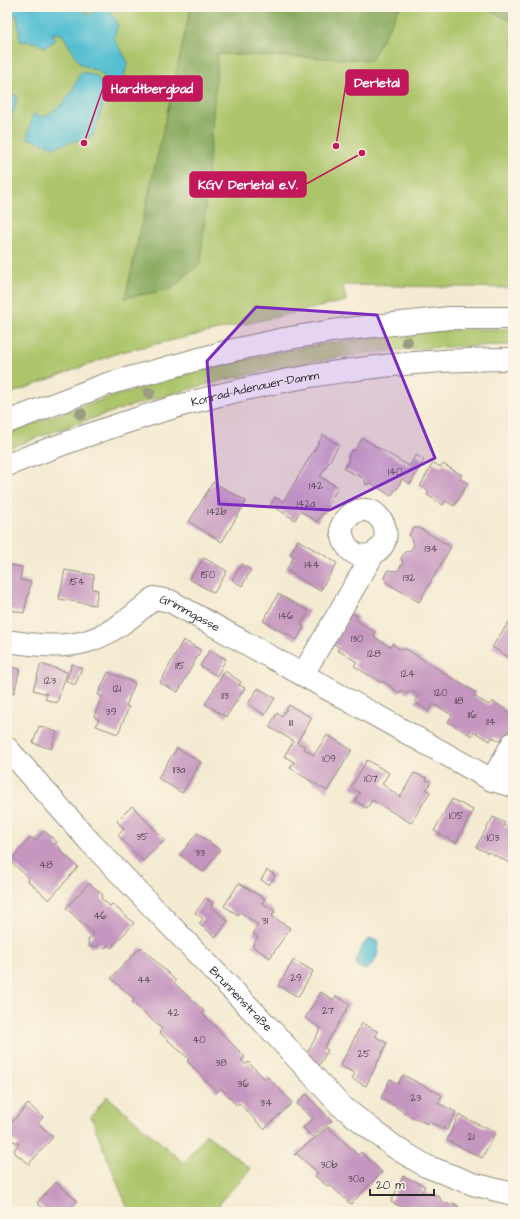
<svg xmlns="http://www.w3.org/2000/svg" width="520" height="1219" viewBox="0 0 520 1219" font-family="'Architects Daughter',sans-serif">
<rect width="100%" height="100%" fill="#fcf5e5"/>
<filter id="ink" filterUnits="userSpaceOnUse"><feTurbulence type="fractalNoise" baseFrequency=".025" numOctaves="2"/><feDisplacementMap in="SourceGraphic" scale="8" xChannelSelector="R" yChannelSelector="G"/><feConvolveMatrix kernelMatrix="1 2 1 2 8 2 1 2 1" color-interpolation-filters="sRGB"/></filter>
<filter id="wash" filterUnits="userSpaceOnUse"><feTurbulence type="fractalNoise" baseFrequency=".012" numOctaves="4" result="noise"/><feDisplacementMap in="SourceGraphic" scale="16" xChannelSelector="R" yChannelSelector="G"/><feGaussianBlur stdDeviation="0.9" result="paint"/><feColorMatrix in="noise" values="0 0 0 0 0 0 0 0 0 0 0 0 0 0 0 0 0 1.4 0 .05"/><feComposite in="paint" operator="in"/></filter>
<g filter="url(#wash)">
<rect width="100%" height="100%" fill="#f4ebd2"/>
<g fill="#acc56b" stroke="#6c784b">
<polygon points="7,7 513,7 513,288 343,285 346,301 121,352 7,395"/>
<path d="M 513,329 L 513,345 C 472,346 430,347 389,351 C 261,364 127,403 7,449 L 7,433 C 169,373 338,326 513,329 Z"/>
<polygon points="107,1096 184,1163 206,1134 251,1169 221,1201 217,1212 129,1212 91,1117"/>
</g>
<g fill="#89aa5f" stroke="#5a6a45">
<polygon points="191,7 400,7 371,60 218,54 201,262 172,289 125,298"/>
<polygon points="482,7 513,7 513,22"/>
</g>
<g fill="#55bfd1" stroke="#40757e">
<polygon points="7,7 83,7 88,15 103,7 108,7 118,24 114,38 128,62 119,93 112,90 100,72 81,65 62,34 53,33 55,41 45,47 34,42 20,41 17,15 7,15"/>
<path d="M 81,72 L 97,76 L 107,91 L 93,136 L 54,147 L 27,138 L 33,114 L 43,117 C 67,104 69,97 81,72 Z"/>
<polygon points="7,93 18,96 7,134"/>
<path d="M 369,939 L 373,939 L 378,942 C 381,950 374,968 365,970 L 356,966 C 355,958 362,944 369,939 Z"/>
</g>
<g id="blocks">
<g fill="#c596bf">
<polygon points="323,435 339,445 320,477 338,487 324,514 322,514 317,522 300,511 295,520 271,505 275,497 283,502"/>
<polygon points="362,438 409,466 416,455 424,460 410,484 402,479 397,489 396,489 391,496 371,483 366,485 365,479 344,469 349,460 348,457 351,451 355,450"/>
<polygon points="433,463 441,467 443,464 462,475 460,479 468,483 454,506 445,501 443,505 427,495 429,491 420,486"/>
<polygon points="213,482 246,501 222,542 189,522"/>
<polygon points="413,528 419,528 451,547 419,602 387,583 384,577 388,570 397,571 399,569 403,563 401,558 405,552 410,551 414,545 409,535"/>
<polygon points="298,540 337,563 320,591 286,570 294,556 290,554"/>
<polygon points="204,558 227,571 214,593 189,579"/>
<polygon points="7,564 22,567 20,580 31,582 24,613 7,609"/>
<polygon points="242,564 251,570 242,586 232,580"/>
<polygon points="65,570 94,575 92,589 98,590 95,605 59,599"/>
<polygon points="278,594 309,611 301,625 304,626 297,640 263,621"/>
<polygon points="349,611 358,617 356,620 375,632 373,636 390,647 393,643 393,645 400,649 406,649 476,693 474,696 489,705 492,701 508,711 507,713 513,716 513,723 501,742 493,737 490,741 474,732 472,736 448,722 452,715 433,704 429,711 415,702 419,696 410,690 408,694 401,690 399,693 383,681 382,683 354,666 357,662 337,650 339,647 331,642"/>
<polygon points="511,619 513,620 513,660 492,647"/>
<polygon points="183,640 201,650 178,692 160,683"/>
<polygon points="210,650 226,659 217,676 200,666"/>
<polygon points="41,664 67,672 57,703 45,699 47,694 33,690"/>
<polygon points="72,664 82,668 75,685 66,681"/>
<polygon points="7,666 20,669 14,693 7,691"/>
<polygon points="225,671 241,682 239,685 245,688 226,717 205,704"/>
<polygon points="108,672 135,683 126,706 129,707 118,734 96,726 99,719 94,717 102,696 98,695"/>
<polygon points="258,688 275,698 265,715 248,704"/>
<polygon points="289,705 312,718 297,742 306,747 304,749 314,755 327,735 352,750 327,791 290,768 294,762 284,756 294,741 269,727 277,713 282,716"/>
<polygon points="39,726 57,732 51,749 33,743"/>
<polygon points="177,748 201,762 182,793 158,778"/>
<polygon points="367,760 389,773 382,784 400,797 414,773 427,778 426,780 431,782 426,790 430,792 411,823 372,800 367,808 355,801 360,793 351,787"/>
<polygon points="452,799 473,810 456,843 434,831"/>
<polygon points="132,806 165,840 143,861 118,835 124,829 117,821"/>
<polygon points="493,817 505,823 503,825 510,829 513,824 513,865 489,852 488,853 476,847"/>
<polygon points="44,831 57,842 55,844 61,849 60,850 78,867 49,900 28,881 29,878 10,861 31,837 35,841"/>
<polygon points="197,833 220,850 203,872 180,855"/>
<polygon points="267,870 275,875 269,885 261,880"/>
<polygon points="89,883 103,895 101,898 110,906 112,904 134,923 111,948 108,945 105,948 99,942 97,946 89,947 88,940 94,934 66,908"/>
<polygon points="239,883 265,899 262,903 275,911 272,916 290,928 270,958 252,946 258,937 253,934 258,925 240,912 238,915 224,906"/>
<polygon points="206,898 213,903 211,907 228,921 216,937 199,924 203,918 195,913"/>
<polygon points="141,947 176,981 174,983 204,1011 202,1013 245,1057 241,1060 246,1065 248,1062 265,1079 268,1077 292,1103 264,1129 239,1103 237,1106 221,1088 217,1092 187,1061 189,1059 159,1032 162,1029 132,1002 134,999 111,978"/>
<polygon points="294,960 313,971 298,997 278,985"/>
<polygon points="321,992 334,1000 336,996 350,1004 324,1048 328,1050 318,1067 306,1055 321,1028 305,1018"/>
<polygon points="362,1023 377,1031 376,1037 387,1043 366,1086 352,1079 355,1073 340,1066"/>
<polygon points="403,1075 442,1095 438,1103 456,1112 447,1130 429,1122 428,1124 403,1113 404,1112 381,1098 390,1079 398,1084"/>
<polygon points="306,1094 332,1121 312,1137 303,1128 313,1119 297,1104"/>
<polygon points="28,1104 43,1117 38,1123 53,1137 29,1164 16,1154 14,1150 19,1144 10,1139 11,1137 7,1134 7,1127"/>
<polygon points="459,1115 484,1127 487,1127 495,1133 482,1158 447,1140"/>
<polygon points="328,1127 358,1155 361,1152 382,1172 351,1204 331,1186 328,1187 315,1176 318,1173 297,1154 294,1155"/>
<polygon points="403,1176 425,1186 422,1192 439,1196 441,1201 450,1205 453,1203 457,1205 458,1208 471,1212 413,1212 391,1202"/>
<polygon points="56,1182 77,1201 67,1212 47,1212 37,1203"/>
</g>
</g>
</g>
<g filter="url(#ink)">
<use href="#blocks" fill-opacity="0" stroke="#908b7e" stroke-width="1"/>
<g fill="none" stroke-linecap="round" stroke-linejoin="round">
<g stroke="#908b7e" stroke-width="24">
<g id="minor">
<path id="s1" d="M 7,641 C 79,652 100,645 154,598 L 170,601 L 492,780 L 513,786"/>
<path d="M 303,674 L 374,553 C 355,563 340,544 342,525 C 367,485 405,535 374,553"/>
<path id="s2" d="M 7,748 L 90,842 L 271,1030 L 340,1105 L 396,1148 L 426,1166 L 473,1184 L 513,1194"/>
<polyline points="492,780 513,743"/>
</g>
</g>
<g stroke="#908b7e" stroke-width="24">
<g id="major">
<polyline points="7,422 107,384 225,352 284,339 338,330 449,318 513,318"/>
<path id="s3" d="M 7,465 C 64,443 122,422 182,405 C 289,375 401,359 513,359"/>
</g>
</g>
<use href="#minor" stroke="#fff" stroke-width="22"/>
<use href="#major" stroke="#fff" stroke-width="22"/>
</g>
<g fill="#9b9b81">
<circle cx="407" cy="342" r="6"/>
<circle cx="149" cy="393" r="6"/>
<circle cx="81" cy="414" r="6"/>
</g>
</g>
<path fill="#7b2cbf" fill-opacity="0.2" stroke="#7b2cbf" stroke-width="3" stroke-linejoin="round" d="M 256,307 L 377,315 L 435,458 L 330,510 L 219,504 L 207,361 Z"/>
<g text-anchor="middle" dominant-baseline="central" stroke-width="3" stroke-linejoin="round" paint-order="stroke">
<g font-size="10" fill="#524650">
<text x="395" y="472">140</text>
<text x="316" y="486">142</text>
<text x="306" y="504">142a</text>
<text x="217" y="512">142b</text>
<text x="431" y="549">134</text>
<text x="312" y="565">144</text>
<text x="208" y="575">150</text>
<text x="409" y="578">132</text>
<text x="77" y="582">154</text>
<text x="286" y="616">146</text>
<text x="357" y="639">130</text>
<text x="374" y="654">128</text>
<text x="180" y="666">115</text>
<text x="408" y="674">124</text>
<text x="50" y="681">123</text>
<text x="117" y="689">121</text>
<text x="441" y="693">120</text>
<text x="225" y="696">113</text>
<text x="459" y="701">118</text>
<text x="111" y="712">39</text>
<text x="472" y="715">116</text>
<text x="491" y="722">114</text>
<text x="291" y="723">111</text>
<text x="329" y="759">109</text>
<text x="179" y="770">113a</text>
<text x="371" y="779">107</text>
<text x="456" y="816">105</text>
<text x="142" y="837">35</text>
<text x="493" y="838">103</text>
<text x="200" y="853">33</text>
<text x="46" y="865">48</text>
<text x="100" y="916">46</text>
<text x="265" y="921">31</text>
<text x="296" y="978">29</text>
<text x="144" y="980">44</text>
<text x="328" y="1011">27</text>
<text x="173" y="1013">42</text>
<text x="199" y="1040">40</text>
<text x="364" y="1054">25</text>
<text x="221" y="1063">38</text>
<text x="243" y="1084">36</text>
<text x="416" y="1098">23</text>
<text x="266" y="1103">34</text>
<text x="471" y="1137">21</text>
<text x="329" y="1165">30b</text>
<text x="356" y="1179">30a</text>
</g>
<g font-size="12" fill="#2b2b2b" stroke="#fcf5e5">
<text stroke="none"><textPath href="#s3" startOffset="260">Konrad-Adenauer-Damm</textPath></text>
<text stroke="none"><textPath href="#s1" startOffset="200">Grimmgasse</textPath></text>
<text stroke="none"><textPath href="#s2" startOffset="343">Brunnenstraße</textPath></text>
</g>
</g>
<path fill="none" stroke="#c2185b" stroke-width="1.5" d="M336 146L346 83M84 143L103 88M362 153L306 184"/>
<g fill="#c2185b" stroke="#fcf5e5" stroke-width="1.5">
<circle cx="336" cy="146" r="4"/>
<circle cx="84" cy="143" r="4"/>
<circle cx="362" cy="153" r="4"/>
</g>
<g fill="#c2185b" stroke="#c2185b" stroke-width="1.5">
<rect x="346" y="70" width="62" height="25" rx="4"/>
<rect x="103" y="76" width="99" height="25" rx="4"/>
<rect x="190" y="172" width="116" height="25" rx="4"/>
</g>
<g font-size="13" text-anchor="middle" font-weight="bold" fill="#fff">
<text x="377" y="87">Derletal</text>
<text x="152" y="93">Hardtbergbad</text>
<text x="248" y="189">KGV Derletal e.V.</text>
</g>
<rect width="520" height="1219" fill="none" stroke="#fcf5e5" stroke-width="24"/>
<path d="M370 1189v6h64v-6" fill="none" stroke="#2b2b2b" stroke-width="2"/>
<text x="376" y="1189" font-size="12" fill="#2b2b2b" stroke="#fcf5e5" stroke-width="3" paint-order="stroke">20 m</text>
</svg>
